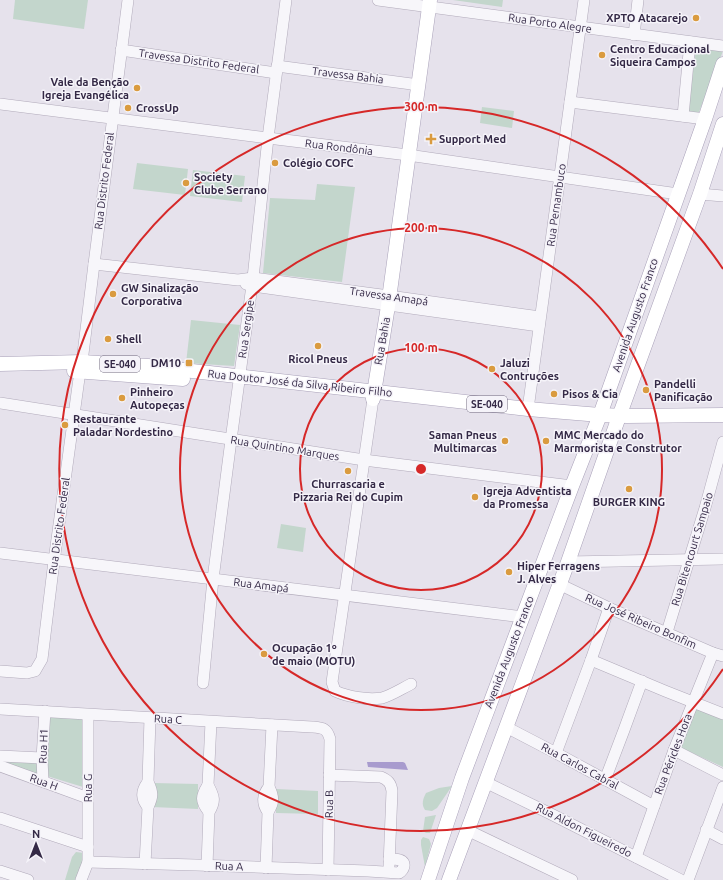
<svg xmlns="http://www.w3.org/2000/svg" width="723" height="880" viewBox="0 0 723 880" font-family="Ubuntu,sans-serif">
<rect width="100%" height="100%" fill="#e6e2ec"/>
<g fill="#c3d6cc">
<polygon points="15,0 88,0 84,29 13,19"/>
<polygon points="453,0 503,0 502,7"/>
<polygon points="696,48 723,51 699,112 697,113 690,113 688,110"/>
<polygon points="482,107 514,111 512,128 480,123"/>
<polygon points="137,163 188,169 185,195 133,189"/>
<polygon points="193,170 245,176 242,202 190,196"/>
<polygon points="317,184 355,187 342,282 263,273 270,198 315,200"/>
<polygon points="191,320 240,325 234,366 186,363"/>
<polygon points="281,524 306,528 303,552 277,548"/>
<polygon points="697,706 723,716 723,767 679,747"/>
<polygon points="47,715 84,718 83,787 47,776"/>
<polygon points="39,759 38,774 0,762"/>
<polygon points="153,783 198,784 198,809 152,807"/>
<path d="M 452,786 L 437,808 L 432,811 L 425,810 C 421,804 423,799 426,793 L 439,788 Z"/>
<polygon points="276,789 318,791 318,814 276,813"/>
<polygon points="436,815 430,833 426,833 423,831 425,817"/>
<polygon points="423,837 429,839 431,844 425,867 421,845 421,840"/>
<polygon points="76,852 84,853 85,859 78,880 65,880 72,857"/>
</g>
<polygon fill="#a89bce" points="367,762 403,762 405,763 408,770 368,767"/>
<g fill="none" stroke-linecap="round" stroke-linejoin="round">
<g stroke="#b1aaba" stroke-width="12">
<g id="minor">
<polyline points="378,0 723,46"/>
<polyline points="634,35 638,0"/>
<polyline points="121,50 276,73"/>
<polyline points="277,66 419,85"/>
<polyline points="570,102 705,119"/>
<polyline points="0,104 268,138 408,155 678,194"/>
<polyline points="683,116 690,42"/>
<polyline points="700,194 723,196"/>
<polyline points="94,264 238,280 253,278 389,296 540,317"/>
<polyline points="246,284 252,286 539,326"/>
<polyline points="82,362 94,264 128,0"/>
<path d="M 373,399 L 332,682 L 335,691 C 348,697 367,700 382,698 C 392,695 401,689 411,684"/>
<polyline points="0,403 364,460 572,486"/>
<polyline points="528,409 584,0"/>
<polyline points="0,553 523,617"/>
<polyline points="568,562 723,559"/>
<polyline points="559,584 609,608 713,653 723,656"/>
<polyline points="667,632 705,508 723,442"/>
<polyline points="591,660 665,691 723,714"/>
<polyline points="0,671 27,673 35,671 42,659 54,561 80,371"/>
<polyline points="203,683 213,579 231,440 253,278 268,138 286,0"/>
<path d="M 0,709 L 312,727 C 323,728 327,728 330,739 L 328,870"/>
<polyline points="506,727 556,753 654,806"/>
<polyline points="674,750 723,775"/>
<polyline points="556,753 591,660 609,608"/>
<polyline points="0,756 42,758"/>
<polyline points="0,766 88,798"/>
<path d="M 329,775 L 381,777 C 388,780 391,783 392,791 L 389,866"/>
<polyline points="605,780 624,730 642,681"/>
<polyline points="43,781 42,758 45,711"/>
<path d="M 148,782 C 141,791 141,799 148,807"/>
<polyline points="485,782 549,813 681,880"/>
<path d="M 208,785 C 201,796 200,801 209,812"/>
<path d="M 268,812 C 274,803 274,797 269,787 L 272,725"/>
<polyline points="0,818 88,847"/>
<polyline points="467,830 572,880"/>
<polyline points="706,830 723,839"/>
<polyline points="636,857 674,750 713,653"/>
<path d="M 88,862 L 196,865 L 368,871 L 399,873 C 404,870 407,862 400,860 C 397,859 393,859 389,859"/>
<path d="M 145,864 L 148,807 C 153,797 153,792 148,782 L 150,718"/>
<path d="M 207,866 L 209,812 C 216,801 214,796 208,785 L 211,722"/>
<path d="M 266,868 L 268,812 C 262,804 262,795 269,787"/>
<polyline points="0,871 28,880"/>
<polyline points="81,880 88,862 88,715"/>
<polyline points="688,880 723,787"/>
</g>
</g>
<g stroke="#a9a1b9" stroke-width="15">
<g id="major">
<polyline points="0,364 82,362 148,366 528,409 600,415 627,416 723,415"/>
<polyline points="74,371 183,379"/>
<polyline points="373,399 388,306 430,0"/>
<polyline points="428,880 462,778 572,486 600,415 705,119 723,64"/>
<polyline points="449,880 568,562 616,425 700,194 723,124"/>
</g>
</g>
<use href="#minor" stroke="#f7f6fa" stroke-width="11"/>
<use href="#major" stroke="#fff" stroke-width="14"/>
</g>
<g fill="none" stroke="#d62828" stroke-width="2">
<circle cx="421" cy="469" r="121"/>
<circle cx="421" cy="469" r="241"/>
<path d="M723 669A362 362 0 1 1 723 269"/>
</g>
<g fill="#da9b3f" stroke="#f5f3f9" stroke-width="1.5">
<circle cx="696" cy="18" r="4"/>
<circle cx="602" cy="55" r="4"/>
<circle cx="137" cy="88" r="4"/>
<circle cx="128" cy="108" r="4"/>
<path d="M429 133h4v4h4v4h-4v4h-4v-4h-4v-4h4z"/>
<circle cx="275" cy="163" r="4"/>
<circle cx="186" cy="183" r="4"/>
<circle cx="113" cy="294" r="4"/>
<circle cx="108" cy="339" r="4"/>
<circle cx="318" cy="346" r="4"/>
<rect x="185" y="359" width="8" height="8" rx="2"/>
<circle cx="492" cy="369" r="4"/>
<circle cx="646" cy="390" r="4"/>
<circle cx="554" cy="394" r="4"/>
<circle cx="122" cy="398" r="4"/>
<circle cx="65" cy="425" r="4"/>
<circle cx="505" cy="441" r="4"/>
<circle cx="546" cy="441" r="4"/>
<circle cx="348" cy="471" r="4"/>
<circle cx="629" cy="489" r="4"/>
<circle cx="475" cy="497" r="4"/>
<circle cx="509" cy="572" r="4"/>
<circle cx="264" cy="654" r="4"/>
</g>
<g text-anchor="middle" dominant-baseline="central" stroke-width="3" stroke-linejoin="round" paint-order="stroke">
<g fill="#f5f3f9" stroke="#6e667c" stroke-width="1">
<rect x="100" y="356" width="40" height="16" rx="3"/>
<rect x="467" y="396" width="40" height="16" rx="3"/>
</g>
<g font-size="10" font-weight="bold" fill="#342946">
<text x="120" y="364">SE-040</text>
<text x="487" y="404">SE-040</text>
</g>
<g font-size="11" font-weight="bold" fill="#342946" stroke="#f5f3f9" text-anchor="start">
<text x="688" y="18" text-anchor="end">XPTO Atacarejo</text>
<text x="610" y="49">Centro Educacional<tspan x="610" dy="13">Siqueira Campos</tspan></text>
<text x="129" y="82" text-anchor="end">Vale da Benção<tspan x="129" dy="13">Igreja Evangélica</tspan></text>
<text x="136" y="108">CrossUp</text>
<text x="439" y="139">Support Med</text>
<text x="283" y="163">Colégio COFC</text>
<text x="194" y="177">Society<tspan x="194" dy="13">Clube Serrano</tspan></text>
<text x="121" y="288">GW Sinalização<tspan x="121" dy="13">Corporativa</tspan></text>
<text x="116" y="339">Shell</text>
<text x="318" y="359" text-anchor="middle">Ricol Pneus</text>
<text x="181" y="363" text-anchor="end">DM10</text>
<text x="500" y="363">Jaluzi<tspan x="500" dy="13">Contruções</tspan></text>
<text x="654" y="384">Pandelli<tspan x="654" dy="13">Panificação</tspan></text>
<text x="130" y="392">Pinheiro<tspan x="130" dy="13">Autopeças</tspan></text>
<text x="562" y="394">Pisos &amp; Cia</text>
<text x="73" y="419">Restaurante<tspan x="73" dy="13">Paladar Nordestino</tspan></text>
<text x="497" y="435" text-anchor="end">Saman Pneus<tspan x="497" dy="13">Multimarcas</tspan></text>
<text x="554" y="435">MMC Mercado do<tspan x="554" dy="13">Marmorista e Construtor</tspan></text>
<text x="348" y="484" text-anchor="middle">Churrascaria e<tspan x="348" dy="13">Pizzaria Rei do Cupim</tspan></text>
<text x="483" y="491">Igreja Adventista<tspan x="483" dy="13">da Promessa</tspan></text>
<text x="629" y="502" text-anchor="middle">BURGER KING</text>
<text x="517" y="566">Hiper Ferragens<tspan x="517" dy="13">J. Alves</tspan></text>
<text x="272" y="648">Ocupação 1º<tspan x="272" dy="13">de maio (MOTU)</tspan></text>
</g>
<g font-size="11" fill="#342946" stroke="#f5f3f9">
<text transform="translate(550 23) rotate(8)">Rua Porto Alegre</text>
<text transform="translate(199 61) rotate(8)">Travessa Distrito Federal</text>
<text transform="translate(348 75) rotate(7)">Travessa Bahia</text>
<text transform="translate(339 147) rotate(7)">Rua Rondônia</text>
<text transform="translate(104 181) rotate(-83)">Rua Distrito Federal</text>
<text transform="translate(556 205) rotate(-82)">Rua Pernambuco</text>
<text transform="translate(389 296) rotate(8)">Travessa Amapá</text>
<text transform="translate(635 315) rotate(-71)">Avenida Augusto Franco</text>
<text transform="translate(246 329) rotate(-82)">Rua Sergipe</text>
<text transform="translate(382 341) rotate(-80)">Rua Bahia</text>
<text transform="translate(300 383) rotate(6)">Rua Doutor José da Silva Ribeiro Filho</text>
<text transform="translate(285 448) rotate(9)">Rua Quintino Marques</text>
<text transform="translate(59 526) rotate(-82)">Rua Distrito Federal</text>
<text transform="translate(692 549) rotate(-73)">Rua Bitencourt Sampaio</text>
<text transform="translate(261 585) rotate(7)">Rua Amapá</text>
<text transform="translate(641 621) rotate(24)">Rua José Ribeiro Bonfim</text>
<text transform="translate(509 652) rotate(-69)">Avenida Augusto Franco</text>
<text transform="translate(168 719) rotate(3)">Rua C</text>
<text transform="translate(43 746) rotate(-88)">Rua H1</text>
<text transform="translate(673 754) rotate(-69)">Rua Péricles Hora</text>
<text transform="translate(580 766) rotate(28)">Rua Carlos Cabral</text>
<text transform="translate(44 782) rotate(20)">Rua H</text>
<text transform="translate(88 788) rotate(-90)">Rua G</text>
<text transform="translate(329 804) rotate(-89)">Rua B</text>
<text transform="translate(584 830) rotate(27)">Rua Aldon Figueiredo</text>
<text transform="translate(229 866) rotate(2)">Rua A</text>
</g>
</g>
<circle cx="421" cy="469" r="6" fill="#d62828" stroke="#f5f3f9" stroke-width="2"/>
<g font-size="12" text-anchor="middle" font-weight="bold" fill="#d62828" stroke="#f5f3f9" stroke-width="3" stroke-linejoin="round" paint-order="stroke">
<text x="421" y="111">300 m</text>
<text x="421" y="232">200 m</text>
<text x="421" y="352">100 m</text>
</g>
<g transform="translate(36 844)" stroke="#f5f3f9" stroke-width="3" paint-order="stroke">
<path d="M0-3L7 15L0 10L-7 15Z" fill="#342946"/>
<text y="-6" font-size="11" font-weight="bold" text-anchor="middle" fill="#342946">N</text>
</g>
</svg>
